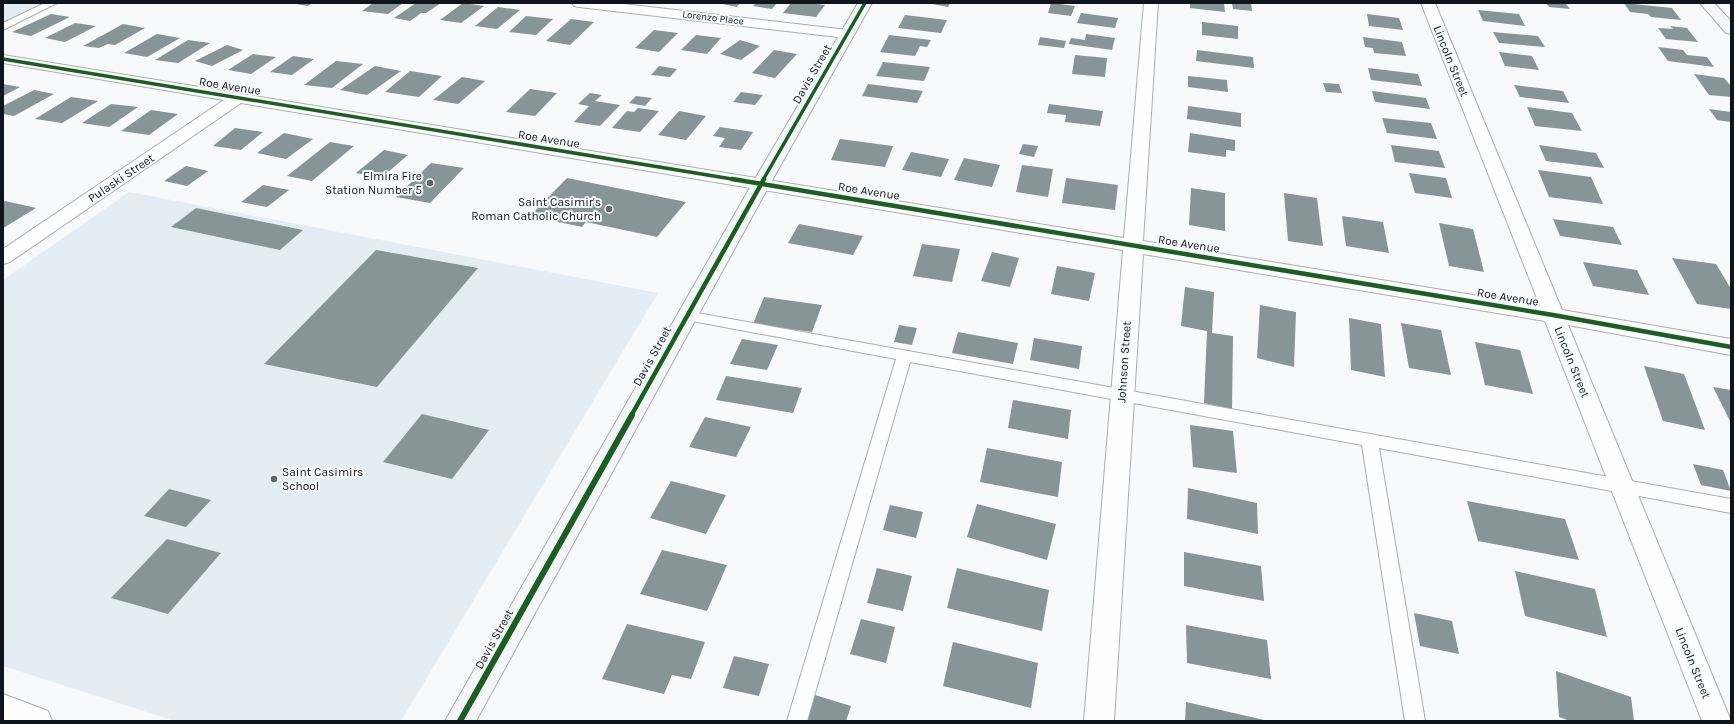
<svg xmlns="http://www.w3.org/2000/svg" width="1734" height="724" viewBox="0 0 1734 724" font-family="Karla,sans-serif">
<rect width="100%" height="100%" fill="#f7f9fb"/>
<g fill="#e4ecf4">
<polygon points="3,3 44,3 3,23"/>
<polygon points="129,192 658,293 401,721 175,721 3,666 3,280"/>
</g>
<g fill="#879498">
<polygon points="289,3 312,3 308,6"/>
<polygon points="373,3 403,3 388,14 362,11"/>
<polygon points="416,3 441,3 426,13 421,13 410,21 394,18"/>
<polygon points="463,3 484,6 461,23 440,20"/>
<polygon points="718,3 740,3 737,7"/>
<polygon points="756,3 777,3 772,9 753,6"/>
<polygon points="791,3 807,3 825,5 816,17 783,13"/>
<polygon points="927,3 950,3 948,7"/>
<polygon points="1051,3 1075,6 1071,16 1048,13"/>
<polygon points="1190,3 1224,3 1225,12 1190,8"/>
<polygon points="1232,3 1251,3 1252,11 1233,9"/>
<polygon points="1546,3 1565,3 1570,9 1549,7"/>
<polygon points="1624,3 1672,8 1681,20 1651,17 1648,14 1630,12"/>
<polygon points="498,7 520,10 497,29 475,26"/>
<polygon points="1478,10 1519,14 1525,26 1483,21"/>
<polygon points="1081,13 1118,18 1115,28 1077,23"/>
<polygon points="51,14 70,17 31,36 12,32"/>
<polygon points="1367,14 1399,18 1403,30 1369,26"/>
<polygon points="905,15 947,20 941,33 898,28"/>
<polygon points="526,16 553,19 536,35 509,32"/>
<polygon points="571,19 594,22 570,45 546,41"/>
<polygon points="1202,22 1238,26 1238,39 1202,35"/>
<polygon points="75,23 96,26 65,42 45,38"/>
<polygon points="123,24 145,28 115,45 108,44 99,48 83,46"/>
<polygon points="1670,26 1687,28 1698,42 1666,39 1658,28 1673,29"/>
<polygon points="654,30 678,33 659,52 635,48"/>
<polygon points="1493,32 1538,36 1545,47 1499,43"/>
<polygon points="157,34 180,38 147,57 124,53"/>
<polygon points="1086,34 1115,38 1112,50 1069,44 1071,38 1085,40"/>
<polygon points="696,35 721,38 707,54 681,50"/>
<polygon points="889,35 931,40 927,47 920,46 915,56 880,52"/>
<polygon points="1040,37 1066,41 1064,48 1038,45"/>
<polygon points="1363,37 1402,42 1406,56 1374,53 1373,48 1365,47"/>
<polygon points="188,40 210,43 178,63 155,60"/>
<polygon points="740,40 760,46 741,60 720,54"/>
<polygon points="227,45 243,50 212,66 195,61"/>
<polygon points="1658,47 1683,50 1687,55 1707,57 1714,67 1668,61"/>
<polygon points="774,50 797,54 775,78 752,73"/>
<polygon points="1197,50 1253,57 1254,68 1196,61"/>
<polygon points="1499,52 1532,56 1539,70 1505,66"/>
<polygon points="253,54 276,57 251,74 228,70"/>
<polygon points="1075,55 1107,58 1105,77 1072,74"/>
<polygon points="293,56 314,59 292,75 270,72"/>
<polygon points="336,61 363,64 332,88 304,85"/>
<polygon points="883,62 930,67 924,81 876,76"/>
<polygon points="375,66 401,71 367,95 340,90"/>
<polygon points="659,66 677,69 670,77 651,75"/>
<polygon points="1368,68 1418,74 1422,86 1371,80"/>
<polygon points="410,71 442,76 419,97 385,92"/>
<polygon points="1694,74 1724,78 1731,86 1731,97 1709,95"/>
<polygon points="1188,76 1227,80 1228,92 1188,87"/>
<polygon points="462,77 485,81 458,104 433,100"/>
<polygon points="1323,83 1339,84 1342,93 1326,92"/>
<polygon points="3,84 20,87 3,96"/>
<polygon points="868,84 923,91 917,103 862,96"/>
<polygon points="1514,85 1563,91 1569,103 1520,97"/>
<polygon points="530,89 557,93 535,116 506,112"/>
<polygon points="34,90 54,94 14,116 3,114 3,106"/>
<polygon points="1372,91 1426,98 1430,109 1375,102"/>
<polygon points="741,92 763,95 755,105 733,102"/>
<polygon points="590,93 602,95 595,101 620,105 600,126 574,122 589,106 578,104"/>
<polygon points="636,96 652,98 645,106 629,103"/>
<polygon points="71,97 98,101 62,123 35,119"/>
<polygon points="111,104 138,107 109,127 82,123"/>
<polygon points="1049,104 1103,111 1100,126 1065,122 1066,115 1047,113"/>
<polygon points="1188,106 1241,113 1241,127 1187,119"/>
<polygon points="1527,107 1572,113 1582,131 1535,126"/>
<polygon points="638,108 659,111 640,132 612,128 627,111 634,112"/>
<polygon points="1709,109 1731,112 1731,122 1717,120"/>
<polygon points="151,110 178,114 149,135 121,131"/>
<polygon points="679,111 706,116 686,140 658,135"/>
<polygon points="1382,118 1431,123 1437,139 1387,133"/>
<polygon points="720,127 753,132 741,150 719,147 725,138 713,136"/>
<polygon points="235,128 263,132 241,150 213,146"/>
<polygon points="284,133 313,139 286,159 257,153"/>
<polygon points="1190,133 1235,140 1235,151 1226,150 1226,157 1188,152"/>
<polygon points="840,139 893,146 885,167 831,160"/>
<polygon points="330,142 354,146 312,181 287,176"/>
<polygon points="1023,144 1038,146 1034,157 1019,154"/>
<polygon points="1391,145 1439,151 1445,168 1395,162"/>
<polygon points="1539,145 1596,153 1604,168 1546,161"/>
<polygon points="384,150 408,155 381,178 356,173"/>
<polygon points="911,152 949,159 941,177 902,170"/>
<polygon points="964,158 1000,165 992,187 954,180"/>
<polygon points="431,163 464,168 430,203 396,197"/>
<polygon points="1022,165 1053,169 1048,197 1016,192"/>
<polygon points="186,166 208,171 187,186 164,181"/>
<polygon points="1538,170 1591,177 1603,204 1549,197"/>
<polygon points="1409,173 1446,178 1452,198 1415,193"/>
<polygon points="567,178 686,202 657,237 586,222 582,227 530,216"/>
<polygon points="1066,178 1118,185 1115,210 1062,203"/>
<polygon points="263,185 289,190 267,207 241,202"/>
<polygon points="1191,188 1225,193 1225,231 1189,225"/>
<polygon points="1284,193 1317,198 1323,246 1288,241"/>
<polygon points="5,201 36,208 5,227 3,227 3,202"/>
<polygon points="196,208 303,230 280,250 171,227"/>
<polygon points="1342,216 1383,222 1389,253 1346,246"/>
<polygon points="1553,219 1613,227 1622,245 1560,236"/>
<polygon points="1439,223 1473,229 1484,272 1449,266"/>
<polygon points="799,224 863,236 853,255 788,243"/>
<polygon points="922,244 960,249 952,282 913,276"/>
<polygon points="376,250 478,268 377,387 264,364"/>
<polygon points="992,252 1019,258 1010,287 981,281"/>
<polygon points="1672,258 1716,264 1731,289 1731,309 1697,304"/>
<polygon points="1583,262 1637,270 1649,295 1593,286"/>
<polygon points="1057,266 1095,273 1089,301 1051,294"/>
<polygon points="1185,287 1214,292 1212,333 1233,336 1232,409 1204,403 1207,331 1181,326"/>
<polygon points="764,297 822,305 812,332 753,324"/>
<polygon points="1260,305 1296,312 1294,367 1257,358"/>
<polygon points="1349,318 1381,324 1385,377 1351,370"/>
<polygon points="1401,323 1441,330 1451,375 1409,368"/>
<polygon points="899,325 917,328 912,345 894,342"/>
<polygon points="958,332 1018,343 1013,364 952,353"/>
<polygon points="1034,338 1082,346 1079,369 1030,360"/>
<polygon points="742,339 778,345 767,370 730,364"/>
<polygon points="1475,342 1520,350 1533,394 1485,385"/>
<polygon points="1644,366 1684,374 1705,430 1663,421"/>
<polygon points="726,376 802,388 793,413 716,400"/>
<polygon points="1713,387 1731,390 1731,423"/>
<polygon points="1013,400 1071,410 1068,439 1008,428"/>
<polygon points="422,414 489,430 452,479 383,462"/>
<polygon points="705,417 751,427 736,457 689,447"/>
<polygon points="1190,425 1233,431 1237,473 1193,467"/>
<polygon points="987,448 1062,462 1058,497 980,482"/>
<polygon points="1693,464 1723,470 1731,491 1701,485"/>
<polygon points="671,481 726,495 706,534 650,518"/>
<polygon points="1188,488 1257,503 1258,534 1187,519"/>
<polygon points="169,489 211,500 186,527 144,516"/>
<polygon points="1467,501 1565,519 1579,560 1478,541"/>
<polygon points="977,504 1056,524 1047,560 967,537"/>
<polygon points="890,505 923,512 916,538 883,530"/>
<polygon points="167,539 221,553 168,614 111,598"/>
<polygon points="662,550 727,565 707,611 640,594"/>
<polygon points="1184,552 1261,566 1264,601 1184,586"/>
<polygon points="877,568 912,576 903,611 867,603"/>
<polygon points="957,568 1049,590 1042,631 947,608"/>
<polygon points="1515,571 1595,589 1607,637 1525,616"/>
<polygon points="1414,613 1452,621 1459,654 1420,646"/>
<polygon points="861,619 895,627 886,663 850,654"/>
<polygon points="627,624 705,642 691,679 672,675 664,694 602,679"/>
<polygon points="1186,625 1267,640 1271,679 1187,663"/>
<polygon points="953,642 1038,663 1031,708 943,686"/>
<polygon points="734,656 769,664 759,696 723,688"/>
<polygon points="1556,671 1631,697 1634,721 1570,721 1559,717"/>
<polygon points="815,695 851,706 846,721 806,721"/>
<polygon points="1186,702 1264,720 1264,721 1185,721"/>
</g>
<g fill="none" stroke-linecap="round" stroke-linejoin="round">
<g stroke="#a9adb0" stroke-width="2">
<g id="lane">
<polygon points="45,3 57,3 3,30 3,23"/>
<polygon points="686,311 1731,499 1731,513 1379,448 1425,721 1405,721 1362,445 910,362 807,721 787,721 896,359 681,319 679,316 681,313"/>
</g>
</g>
<g stroke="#a9adb0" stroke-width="2">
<g id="street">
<polygon points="572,3 615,3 847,30 852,31 854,34 852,37 847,38 579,7 574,6"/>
<polygon points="1144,3 1158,3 1143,241 1540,306 1421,3 1435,3 1562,310 1731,339 1731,355 1568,325 1731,721 1702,721 1545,321 1143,254 1114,721 1084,721 1123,250 241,103 10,262 3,264 3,249 224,100 3,63 3,55 1124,238"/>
<polygon points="3,694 48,711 52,721 3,721"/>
</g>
</g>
<g stroke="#a9adb0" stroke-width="2">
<g id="secondary">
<polygon points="858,3 872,3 770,184 476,721 445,721 752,184"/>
<polygon points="1700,3 1714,3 1731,21 1731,34 1726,33"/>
</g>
</g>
<use href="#lane" fill="#fefefe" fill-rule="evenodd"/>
<use href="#street" fill="#fefefe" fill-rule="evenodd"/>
<use href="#secondary" fill="#f5f6f9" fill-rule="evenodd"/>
<g stroke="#f6fafc" stroke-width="5.5">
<g id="cycleway-far2">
<polyline points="3,59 738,180"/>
<polyline points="763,180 865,3"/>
</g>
</g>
<g stroke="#f6fafc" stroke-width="7">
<g id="cycleway-far1">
<polyline points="732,179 1553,315 1731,347"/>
<polyline points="631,416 764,179"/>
</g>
</g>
<g stroke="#f6fafc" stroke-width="8">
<polyline id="cycleway" points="460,721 632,415"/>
</g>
<use href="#cycleway-far2" stroke="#1b5e20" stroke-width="3.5"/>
<use href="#cycleway-far1" stroke="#1b5e20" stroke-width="4.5"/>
<use href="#cycleway" stroke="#1b5e20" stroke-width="6"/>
</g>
<g fill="#606569" stroke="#f6fafc" stroke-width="1.5">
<circle cx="430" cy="183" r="4"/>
<circle cx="609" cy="209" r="4"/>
<circle cx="274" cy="479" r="4"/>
</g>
<g text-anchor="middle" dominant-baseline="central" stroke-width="4" stroke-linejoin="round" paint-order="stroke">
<g font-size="10" fill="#0f151a" stroke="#f6fafc">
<text transform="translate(713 18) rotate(7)">Lorenzo Place</text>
</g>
<g font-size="12" fill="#0f151a" stroke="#f6fafc">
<text transform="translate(1451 61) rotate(68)">Lincoln Street</text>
<text transform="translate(812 74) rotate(-60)">Davis Street</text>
<text transform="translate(230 86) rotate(9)">Roe Avenue</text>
<text transform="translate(549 139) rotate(9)">Roe Avenue</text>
<text transform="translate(121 178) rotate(-34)">Pulaski Street</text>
<text transform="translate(869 191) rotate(9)">Roe Avenue</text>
<text transform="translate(1189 244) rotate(9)">Roe Avenue</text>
<text transform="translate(1508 297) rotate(9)">Roe Avenue</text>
<text transform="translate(652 356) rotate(-61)">Davis Street</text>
<text transform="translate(1124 362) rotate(-86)">Johnson Street</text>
<text transform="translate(1572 362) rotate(68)">Lincoln Street</text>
<text transform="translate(494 639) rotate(-61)">Davis Street</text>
<text transform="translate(1693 663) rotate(68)">Lincoln Street</text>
</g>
<g font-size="12" fill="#0f151a" stroke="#f6fafc" text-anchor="end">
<text x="422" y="176">Elmira Fire<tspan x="422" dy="14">Station Number 5</tspan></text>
<text x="601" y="202">Saint Casimir's<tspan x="601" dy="14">Roman Catholic Church</tspan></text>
<text x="282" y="472" text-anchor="start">Saint Casimirs<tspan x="282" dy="14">School</tspan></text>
</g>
</g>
<rect width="1734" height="724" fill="none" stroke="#0f151a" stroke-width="8"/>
</svg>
